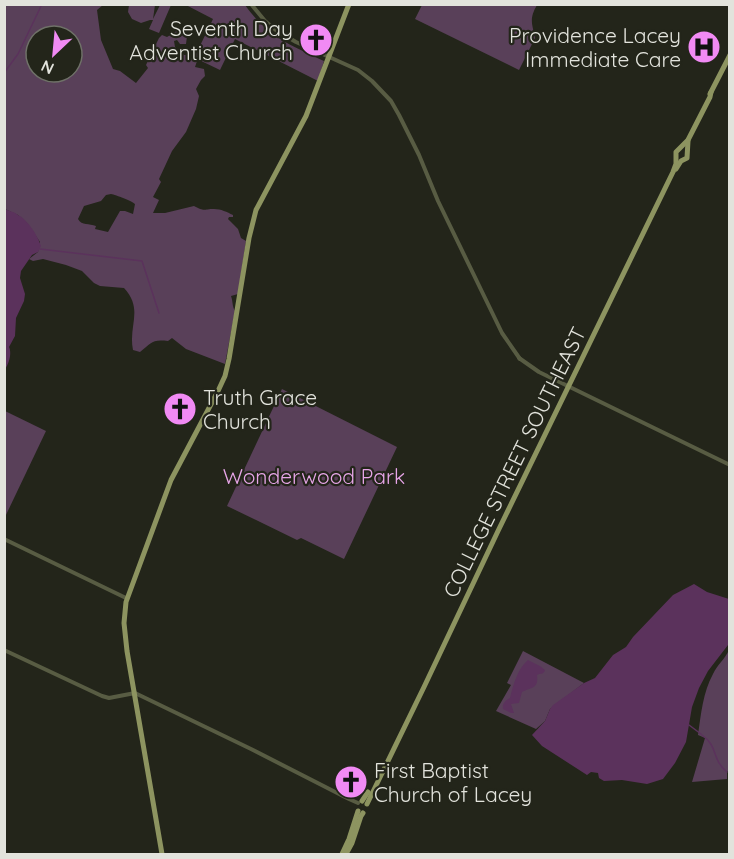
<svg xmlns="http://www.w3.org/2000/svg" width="734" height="859" viewBox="0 0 734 859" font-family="Quicksand,sans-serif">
<rect width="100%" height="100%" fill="#23251a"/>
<g fill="#594059" fill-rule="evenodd">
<path d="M 4,5 L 103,5 L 97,10 L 101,40 L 113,69 L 120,71 L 136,83 L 148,68 L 146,65 L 159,38 L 162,35 L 167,37 L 178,30 L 187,36 L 186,44 L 180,44 L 177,40 L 174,41 L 175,47 L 184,55 L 196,54 L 213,19 L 186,5 L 245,5 C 268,37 289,44 324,61 L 318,81 L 235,39 L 220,70 L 195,58 L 197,61 L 195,67 L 204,69 L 205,76 L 201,80 L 196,89 L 199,96 L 196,109 L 186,132 L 172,151 L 159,179 L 161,182 L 153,197 L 159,200 L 153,213 L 165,213 L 194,206 C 205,212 203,209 214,209 C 221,209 227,212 233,215 L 233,217 L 229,217 L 228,219 L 238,229 L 241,238 L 246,241 L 238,294 L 231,296 C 233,301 232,306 235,311 L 225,364 L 186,349 L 172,338 L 168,341 C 151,339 152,343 140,352 L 133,350 C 128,325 144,310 124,288 L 100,286 L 94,283 L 82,271 L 66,265 L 43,259 L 33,261 L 29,259 L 38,252 L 40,242 L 27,223 L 18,215 L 5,209 ZM 36,36 L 72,36 L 72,72 L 36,72 ZM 111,194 C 116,195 132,201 135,204 L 133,214 L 125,211 L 120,211 L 108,232 L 95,229 L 96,226 C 89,223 82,226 78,219 L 84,206 L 101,201 L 106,195 Z"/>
<polygon points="129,5 155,5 153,19 160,5 171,5 159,33 149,29 153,20 150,20 141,23 132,19 128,12"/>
<path d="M 422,5 L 537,5 C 529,19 532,23 535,38 L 519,70 L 415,19 Z"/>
<polygon points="282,389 397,447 344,559 301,538 297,540 227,506"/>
<polygon points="5,411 46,431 5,517"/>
<path d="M 729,650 L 730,768 L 727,772 L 727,779 L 692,782 L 705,738 L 698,735 C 701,714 703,692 713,674 C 717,665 725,659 729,650 Z"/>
<polygon points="523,651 584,683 550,709 545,721 536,729 496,711 511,685 507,683"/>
</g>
<g fill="#5b325c">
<path d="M 5,209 C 9,211 15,212 18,215 C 28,220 38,236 41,246 L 38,252 L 32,255 L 21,271 L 20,278 L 25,294 L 24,301 L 16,318 L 15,336 L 9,347 C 12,353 9,364 5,369 Z"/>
<polygon points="694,584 707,592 729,599 730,638 728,645 708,671 699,688 692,707 686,742 675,763 663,779 647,784 622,780 604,781 599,778 598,773 591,772 587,775 542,746 532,735 545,721 550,709 553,705 584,683 595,678 613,655 626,647 633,637 673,595"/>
<path d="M 528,660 L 540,666 L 545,670 C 544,675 540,673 537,675 C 539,689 531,687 522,692 L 519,703 L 511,704 L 514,713 L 511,713 L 503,709 C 502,703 506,700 510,698 C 513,685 518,668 528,660 Z"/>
</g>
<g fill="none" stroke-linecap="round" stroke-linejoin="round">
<g stroke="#5b325c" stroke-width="1.5">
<polyline points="4,73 18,54 42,4"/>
<polyline points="40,249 142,261 159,313"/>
<polyline points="689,725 701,734"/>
<path d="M 702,735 C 719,747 711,759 727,772"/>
</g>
<g stroke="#585c43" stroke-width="4">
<polyline points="251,4 265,21 277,31 296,42 358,70 372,81 391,101 399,115 419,155 438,201 502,333 520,359"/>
<polyline points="519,358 539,372 730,465"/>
<polyline points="4,539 126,598"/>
<polyline points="4,650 102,696 109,698 135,693 251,749 349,799 358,803"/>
</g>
<g stroke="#8d9460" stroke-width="5">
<polyline points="710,94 730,55"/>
<polyline points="676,169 681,161 687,158 688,141"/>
<polyline points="362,801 368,792"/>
<polyline points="367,804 424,687 498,531 673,172 676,164 676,152 688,140 710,97 711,92"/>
<polyline points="162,854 127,651 124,623 126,602 171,480 218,391 225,376 229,359 249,238 256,210 306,116 349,4"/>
<polyline points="342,854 349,839 358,811"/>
<polyline points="346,854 352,843 361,816 363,813"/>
</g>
</g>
<defs>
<g id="church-disc" transform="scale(1.725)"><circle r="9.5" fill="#f18af4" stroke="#23251a"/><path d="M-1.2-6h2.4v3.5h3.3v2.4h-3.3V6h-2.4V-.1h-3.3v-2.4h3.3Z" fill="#111"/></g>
<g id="hospital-disc" transform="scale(1.725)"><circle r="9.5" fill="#f18af4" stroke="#23251a"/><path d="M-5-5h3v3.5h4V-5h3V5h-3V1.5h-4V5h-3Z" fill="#111"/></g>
</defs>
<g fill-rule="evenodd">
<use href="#church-disc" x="316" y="40"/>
<use href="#hospital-disc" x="704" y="47"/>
<use href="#church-disc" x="180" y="409"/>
<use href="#church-disc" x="351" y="782"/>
</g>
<g text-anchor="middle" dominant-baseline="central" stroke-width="4.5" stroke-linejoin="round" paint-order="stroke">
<g font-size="21" fill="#e2e3dc" stroke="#23251a" text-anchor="end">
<text x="293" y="28">Seventh Day<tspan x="293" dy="24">Adventist Church</tspan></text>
<text x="681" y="35">Providence Lacey<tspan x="681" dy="24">Immediate Care</tspan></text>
<text x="203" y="397" text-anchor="start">Truth Grace<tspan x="203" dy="24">Church</tspan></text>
<text x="374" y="770" text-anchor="start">First Baptist<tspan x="374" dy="24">Church of Lacey</tspan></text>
</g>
<g font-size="21" fill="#e2e3dc" stroke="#23251a">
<text transform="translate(514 462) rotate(-64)">COLLEGE STREET SOUTHEAST</text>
</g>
<g font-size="21" fill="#e8a6e9" stroke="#23251a">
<text x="314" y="476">Wonderwood Park</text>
</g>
</g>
<rect width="734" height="859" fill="none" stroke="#e2e3dc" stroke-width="12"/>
<g transform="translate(54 54) rotate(206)"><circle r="28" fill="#23251a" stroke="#6f7168" stroke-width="1.5"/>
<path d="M0-4.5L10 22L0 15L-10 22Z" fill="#f18af4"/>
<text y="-9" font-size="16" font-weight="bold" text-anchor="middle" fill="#e2e3dc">N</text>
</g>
</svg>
